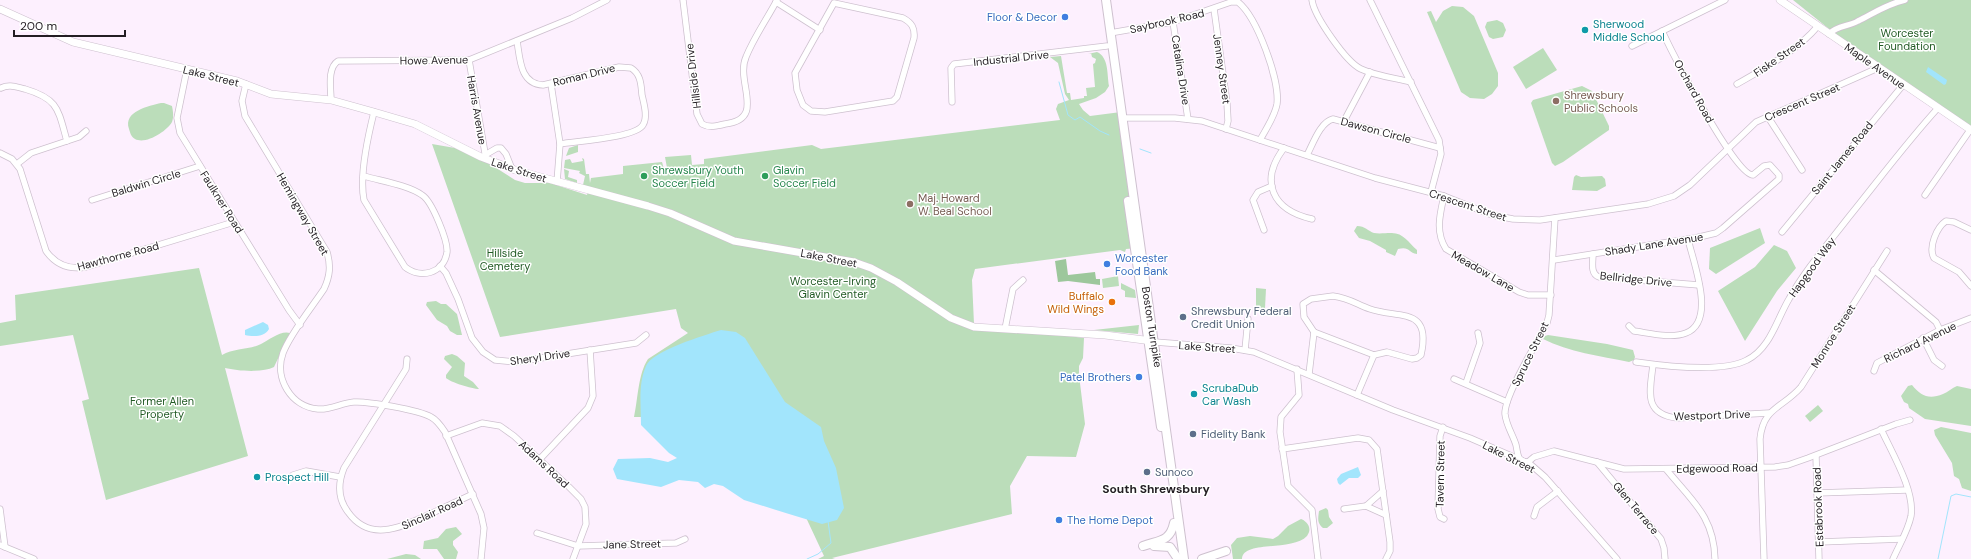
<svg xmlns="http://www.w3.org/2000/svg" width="1971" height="559" viewBox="0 0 1971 559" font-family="'DM Sans',sans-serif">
<rect width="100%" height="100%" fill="#fdf0fe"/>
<g fill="#bbddba">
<polygon points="1793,0 1971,0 1971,128 1874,65"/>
<polygon points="1452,6 1463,7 1474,16 1498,73 1498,86 1492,94 1484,99 1470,98 1461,92 1427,12 1431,11 1436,22 1443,11"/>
<polygon points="1497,20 1503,23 1506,30 1503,37 1493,39 1489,37 1485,27 1487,22"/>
<polygon points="1543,48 1557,70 1526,89 1513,67"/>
<path d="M 1097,52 C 1109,57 1107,75 1109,86 L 1105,92 L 1096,98 L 1079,104 L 1083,110 L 1090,116 L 1121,112 L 1138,248 L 1126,249 L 1125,252 L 1120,250 L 975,269 L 972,280 L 974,324 L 1084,338 L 1083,358 L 1079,366 L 1079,375 L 1085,424 L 1076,457 L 1027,456 L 1010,486 L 1012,514 L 832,558 L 835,559 L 818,559 L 824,556 L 759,417 L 634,417 C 638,399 638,374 648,359 L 688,333 L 681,328 L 676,309 L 500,337 L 432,144 L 455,148 L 490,164 L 515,180 L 525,183 L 550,183 L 587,195 L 589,187 L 583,185 L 585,176 L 579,173 L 580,171 L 564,168 L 565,160 L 570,159 L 572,163 L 583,161 L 582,158 L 584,159 L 586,174 L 589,174 L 590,183 L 591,178 L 623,174 L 623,166 L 662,162 L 664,169 L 667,168 L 665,157 L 691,155 L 692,165 L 704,164 L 704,159 L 812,145 L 821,149 L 1060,120 L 1056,109 L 1058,104 L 1069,100 L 1065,94 L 1058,63 L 1050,57 L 1061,56 L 1067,93 L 1070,93 L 1071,100 L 1084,98 L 1084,96 L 1087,96 L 1086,88 L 1095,87 L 1093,64 L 1095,63 L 1096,59 L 1092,57 L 1091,53 L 1088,54 Z"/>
<polygon points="1582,86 1592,91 1609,126 1609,130 1563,162 1555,166 1552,163 1531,103 1533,100"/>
<path d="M 161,103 L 164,103 L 172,106 C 173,111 174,117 172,122 C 167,131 146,145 135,139 C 131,137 130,132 129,129 C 123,111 149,106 161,103 Z"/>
<polygon points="578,145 578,152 566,156 569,148"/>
<polygon points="564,169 569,171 568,177 577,180 577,183 565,179"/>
<polygon points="1576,175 1581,177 1602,176 1605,179 1606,186 1597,191 1572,190 1574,177"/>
<path d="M 1357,226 C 1365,226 1368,231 1374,233 C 1379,234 1386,233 1390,233 C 1403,232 1408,242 1417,250 L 1417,254 C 1408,253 1410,246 1398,249 L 1395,256 L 1386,252 L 1386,250 L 1370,241 L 1359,238 L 1354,231 Z"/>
<polygon points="1760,228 1765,243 1716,274 1709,269 1710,248"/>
<polygon points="1774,245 1787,251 1796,268 1777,291 1745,341 1718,291 1755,267"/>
<path d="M 199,268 L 222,355 C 234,348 249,350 261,344 C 269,340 281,330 290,333 L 274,367 C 262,373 238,371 225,368 L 248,456 L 106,500 L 82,401 L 89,399 L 73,335 L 0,346 L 0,323 L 16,320 L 15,295 Z"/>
<polygon points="1118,276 1119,286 1103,288 1102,279"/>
<polygon points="1121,283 1135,290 1136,298 1125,297 1125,291 1121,289"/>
<polygon points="1256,288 1266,289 1265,308 1256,308"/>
<polygon points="436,301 441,304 446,304 457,314 462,335 457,335 450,331 447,326 437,320 426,305 427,302"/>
<polygon points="1139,325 1138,334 1094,330"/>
<path d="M 1548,335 L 1607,344 L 1633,350 L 1635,357 L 1634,360 L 1629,362 C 1600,356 1569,352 1543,339 L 1545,336 Z"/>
<path d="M 452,354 L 457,356 L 465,363 L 464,376 L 473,382 L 479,389 C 472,389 450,382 446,378 L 446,375 L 452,367 L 444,359 L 445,356 Z"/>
<path d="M 1912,385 C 1921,396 1929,400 1943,394 C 1948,392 1952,388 1957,386 L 1971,389 L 1971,426 L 1925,419 L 1909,408 L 1908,404 L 1904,402 L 1901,396 L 1908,386 Z"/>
<polygon points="1818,405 1823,411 1810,422 1805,416"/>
<polygon points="1941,427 1971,433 1971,491 1962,488 1959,479 1954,476 1952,463 1935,435 1934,430"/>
<path d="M 1326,508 L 1328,510 L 1329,517 L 1333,523 L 1327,528 L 1323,528 C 1317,523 1318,519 1319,511 Z"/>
<path d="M 1301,519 C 1304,520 1308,523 1309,527 C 1310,531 1309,533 1307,536 C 1292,552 1243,540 1242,559 L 1233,559 L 1231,545 L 1237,538 L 1250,536 L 1273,539 L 1278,536 L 1288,526 Z"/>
<polygon points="456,527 462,534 453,541 453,545 458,552 456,559 444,559 437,549 423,549 424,541 438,538 446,529"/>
<polygon points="406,554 415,555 421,559 387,559"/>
</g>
<polygon fill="#9dc79c" points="1066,259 1068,275 1095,272 1096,279 1100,279 1100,285 1068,281 1058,282 1055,261"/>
<g fill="#a2e5fc">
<polygon points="1928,67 1947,80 1946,84 1944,85 1926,72"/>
<path d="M 263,322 L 268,325 L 269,329 C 265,337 253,337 245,335 L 245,330 Z"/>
<path d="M 721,330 L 736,332 L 745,338 L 785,402 L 821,427 L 824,441 L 836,468 L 844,508 L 837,520 L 822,524 L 789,514 L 744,500 L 723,486 L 714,484 L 705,488 L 698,482 L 679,480 L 661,487 L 617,479 L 613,469 L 618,459 L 650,458 L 668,462 L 677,458 L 669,453 L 641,425 C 641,405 638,384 646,366 C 652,351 705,335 721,330 Z"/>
<polygon points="1358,467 1361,475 1358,478 1349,478 1340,485 1338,483 1337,479 1341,474"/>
</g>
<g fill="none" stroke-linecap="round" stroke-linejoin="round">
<g stroke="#a2e5fc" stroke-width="1">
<polyline points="1059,82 1068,115 1075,120 1080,117 1100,131 1109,135"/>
<polyline points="1140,149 1151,153"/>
<polyline points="807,559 818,554 831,543 828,521"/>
<polyline points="1938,559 1951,496 1956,494 1971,497"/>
</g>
<g stroke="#cec1cf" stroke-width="7">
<g id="minor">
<path d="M 683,0 L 697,114 L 702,124 C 709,128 717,126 725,124 C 767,119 735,82 746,57 C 754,37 767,19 777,0"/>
<path d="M 1312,0 C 1314,16 1346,62 1361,69 C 1376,76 1395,78 1411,82"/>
<polyline points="1370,0 1439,140 1441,154 1431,192"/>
<polyline points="776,2 820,30"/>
<path d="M 834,3 L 903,18 C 912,23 915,28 914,38 L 897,97 L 893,101 L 825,112 L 811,111 L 803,105 L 797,90 L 795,73 Z"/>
<polyline points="1214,9 1227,103 1228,121 1226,129"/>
<polyline points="1173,22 1188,119"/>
<path d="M 1110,33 L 1173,22 L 1231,2 L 1238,2 C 1257,17 1280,80 1277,104 C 1275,116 1266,129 1260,140"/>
<path d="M 1829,34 C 1838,25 1848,27 1858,21 C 1874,13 1887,4 1905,0"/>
<path d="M 517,41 C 520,59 520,84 543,85 L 619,67 L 631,68 C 641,74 641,85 642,95 C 644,104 648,117 643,125 C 635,138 576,141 560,144"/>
<polyline points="1632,46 1725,0"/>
<polyline points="469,60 486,159"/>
<polyline points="187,69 177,118 180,133 289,310 300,325"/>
<path d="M 246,84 L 242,101 L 245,116 L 327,252 C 331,266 330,276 324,289 C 312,307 290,334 283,353 C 274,378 291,407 318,409 C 331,410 341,403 354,402 C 367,401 419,410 431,417 C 437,420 441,426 445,432 L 481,514 L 484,528 L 481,559"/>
<polyline points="551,84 560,144 557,182"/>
<path d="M 1737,84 C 1765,68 1797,51 1818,26"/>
<path d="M 1,88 C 9,84 16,87 25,89 C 59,99 58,110 67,141"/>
<path d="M 331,100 C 331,89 327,68 338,61 L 469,60 L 572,18 L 607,0"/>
<polyline points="952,102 951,68 954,64 1107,46"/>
<polyline points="1768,117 1802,170"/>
<polyline points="1122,118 1175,118 1202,121 1375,178 1444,196 1492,215 1513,219 1540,220 1648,204 1674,196 1690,185 1756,122 1878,68"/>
<polyline points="1344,121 1370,72"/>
<path d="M 1284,148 C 1259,181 1272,210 1312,219"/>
<path d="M 0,153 L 12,159 L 20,169 L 46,251 C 56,265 69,270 86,267 L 234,222"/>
<polyline points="485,155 497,148 501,148 506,154 512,169"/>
<path d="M 1307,155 C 1313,144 1320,122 1333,119 L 1440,148"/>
<polyline points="17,164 31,153 79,137 86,131"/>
<path d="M 364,176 C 381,181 408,185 422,195 C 432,201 448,241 447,252 C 444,274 420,279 405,267 L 364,200 C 359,176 368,136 374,112"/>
<polyline points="1925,195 1970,130"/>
<path d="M 1444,196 C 1440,214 1435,232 1446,249 L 1519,292 L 1528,295 L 1551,295"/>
<polyline points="92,200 200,166"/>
<path d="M 1555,218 L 1549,315 L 1547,323 C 1538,341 1504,396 1505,414 C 1506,425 1513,435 1516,445 C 1518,454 1517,462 1528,462 L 1534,457 L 1554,451 L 1624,469 L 1775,467 L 1788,465 L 1808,458 L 1896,424 L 1910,420"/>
<polyline points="1264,230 1253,200 1258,192 1272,186"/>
<path d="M 1971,230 L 1954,222 L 1946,221 C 1937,227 1928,247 1934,258 L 1959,272 L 1971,286"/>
<polyline points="1782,232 1903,85"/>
<path d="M 1593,254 C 1593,262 1590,274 1599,277 L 1699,285"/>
<path d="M 1554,260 L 1695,238 L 1716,233 L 1723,228 L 1779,179 L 1779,175 L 1770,165 L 1764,166 L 1753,175 C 1735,176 1672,52 1662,31"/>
<polyline points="440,266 446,273 458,299 472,338 483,352 495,360 516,362 636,343 646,335"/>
<polyline points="1874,270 1936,322 1940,330"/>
<path d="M 1333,296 C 1349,298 1356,304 1370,309 C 1398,319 1432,306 1421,355 L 1417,358 L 1412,359 L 1387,352 L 1374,355 L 1314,332 L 1304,317 L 1303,304 L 1311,299 Z"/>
<path d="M 1629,326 L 1634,331 C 1649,333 1671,339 1686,333 C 1717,321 1693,262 1688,239"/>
<polyline points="1005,329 1013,289 1023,280"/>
<polyline points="1923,338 1934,360 1942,366"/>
<polyline points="1155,342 1231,348 1254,352 1393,410 1470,438 1530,464 1545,477 1617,559"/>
<polyline points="1245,350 1248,319"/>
<path d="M 407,359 L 406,369 L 344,468 C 338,483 338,499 348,512 C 370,543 401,527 428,515 C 443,508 458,501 473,494"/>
<path d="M 1636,362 C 1664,366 1722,373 1747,360 C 1770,349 1777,319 1789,299 C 1805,270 1828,244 1848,218 C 1878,181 1906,143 1938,108"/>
<path d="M 1653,365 C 1650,391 1643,414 1677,418 L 1769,413"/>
<polyline points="1297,369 1299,395 1281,417 1280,432 1288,486 1312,510 1318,559"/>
<polyline points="1874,371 1877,363 1940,330 1971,318"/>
<polyline points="1309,374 1314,332"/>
<polyline points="1454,379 1507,402"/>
<polyline points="1466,383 1480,343 1478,333"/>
<polyline points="1357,395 1374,355"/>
<polyline points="1443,427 1440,436 1438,509 1440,517 1444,519"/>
<path d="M 1881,429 C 1892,453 1915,491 1911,516 C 1908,531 1899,545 1893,559"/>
<polyline points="446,436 482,423 500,426 514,436 569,487 581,499 585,507 586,524 573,559"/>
<polyline points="1282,449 1358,438 1369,440 1377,449 1390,542 1390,551 1386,559"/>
<polyline points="1816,456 1819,559"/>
<polyline points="539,460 588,408 593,396 590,350"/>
<polyline points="1597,462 1661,539 1664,548 1665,559"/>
<path d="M 1666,469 C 1691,500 1714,516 1715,559"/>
<polyline points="293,475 306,471 340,477"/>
<polyline points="1817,493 1907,490"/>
<polyline points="1366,506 1386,515"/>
<polyline points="0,509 5,547"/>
<polyline points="1344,509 1366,506 1383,491"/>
<polyline points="1534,516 1537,507 1558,491"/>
<polyline points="537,533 578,546 676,543 685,539"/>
<polyline points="1819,542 1902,539"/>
<polyline points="0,545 34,559"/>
<path d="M 1764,559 L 1760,439 C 1763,407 1783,408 1801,387 L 1887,251"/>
</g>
</g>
<g stroke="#cec1cf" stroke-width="8">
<g id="major">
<polyline points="1780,0 1971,130"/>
<polyline points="0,9 73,42 237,81 271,94 331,100 374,112 415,124 481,157 515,170 648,206 670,213 734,241 854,262 871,268 897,282 951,318 974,327 1105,335 1152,341"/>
</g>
</g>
<g stroke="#cec1cf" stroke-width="10">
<g id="highway">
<polyline points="1106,0 1184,559"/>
<polyline points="1128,201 1161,427"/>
<path d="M 1143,546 C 1159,540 1170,542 1174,523"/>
<polyline points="1154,546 1170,547 1178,559"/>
<polyline points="1202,559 1226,551"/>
</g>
</g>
<use href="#minor" stroke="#fff" stroke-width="5.5"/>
<use href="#major" stroke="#fff" stroke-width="7"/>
<use href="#highway" stroke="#fff" stroke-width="8"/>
</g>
<g fill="#3f7fe0" stroke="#fff" stroke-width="1.5">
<circle cx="1065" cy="17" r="4"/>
<circle cx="1107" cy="264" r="4"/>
<circle cx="1139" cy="377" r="4"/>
<circle cx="1059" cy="520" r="4"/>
</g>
<g fill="#0f9aa8" stroke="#fff" stroke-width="1.5">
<circle cx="1585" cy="30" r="4"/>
<circle cx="1194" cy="394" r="4"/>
<circle cx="257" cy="477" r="4"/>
</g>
<g fill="#8d6e63" stroke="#fff" stroke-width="1.5">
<circle cx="1556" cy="101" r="4"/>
<circle cx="910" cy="204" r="4"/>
</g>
<g fill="#2e9e5b" stroke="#fff" stroke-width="1.5">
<circle cx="644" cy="176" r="4"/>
<circle cx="765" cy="176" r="4"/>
</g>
<circle fill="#e8710a" stroke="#fff" stroke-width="1.5" cx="1112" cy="302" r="4"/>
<g fill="#5c6f8a" stroke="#fff" stroke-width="1.5">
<circle cx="1183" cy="317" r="4"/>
<circle cx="1193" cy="434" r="4"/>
<circle cx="1147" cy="472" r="4"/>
</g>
<g text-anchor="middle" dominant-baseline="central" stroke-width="3" stroke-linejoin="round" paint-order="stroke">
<g font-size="11" fill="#366cbe" stroke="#fff" text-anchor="end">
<text x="1057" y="17">Floor &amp; Decor</text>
<text x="1115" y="258" text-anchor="start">Worcester<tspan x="1115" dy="13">Food Bank</tspan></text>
<text x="1131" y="377">Patel Brothers</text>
<text x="1067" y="520" text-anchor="start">The Home Depot</text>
</g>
<g font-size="11" fill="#231e23" stroke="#fff">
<text transform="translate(1167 21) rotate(-13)">Saybrook Road</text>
<text transform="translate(1779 57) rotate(-35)">Fiske Street</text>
<text transform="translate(1011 58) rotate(-6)">Industrial Drive</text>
<text transform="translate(434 60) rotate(-1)">Howe Avenue</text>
<text transform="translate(1875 66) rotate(35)">Maple Avenue</text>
<text transform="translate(1222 69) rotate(82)">Jenney Street</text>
<text transform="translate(1181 70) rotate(81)">Catalina Drive</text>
<text transform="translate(584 75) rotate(-14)">Roman Drive</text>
<text transform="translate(211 76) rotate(14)">Lake Street</text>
<text transform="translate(693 76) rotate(-97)">Hillside Drive</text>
<text transform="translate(1694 91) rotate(61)">Orchard Road</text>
<text transform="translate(1802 102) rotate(-23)">Crescent Street</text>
<text transform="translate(477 110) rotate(80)">Harris Avenue</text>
<text transform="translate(1376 130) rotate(15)">Dawson Circle</text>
<text transform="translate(1842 158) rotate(-51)">Saint James Road</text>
<text transform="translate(519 170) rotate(18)">Lake Street</text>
<text transform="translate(146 183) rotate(-17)">Baldwin Circle</text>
<text transform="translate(222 202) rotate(58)">Faulkner Road</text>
<text transform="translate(1468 205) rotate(18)">Crescent Street</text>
<text transform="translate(303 214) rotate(60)">Hemingway Street</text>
<text transform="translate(1654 244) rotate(-9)">Shady Lane Avenue</text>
<text transform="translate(118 256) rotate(-15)">Hawthorne Road</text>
<text transform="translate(829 258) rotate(11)">Lake Street</text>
<text transform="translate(1812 267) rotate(-54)">Hapgood Way</text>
<text transform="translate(1483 271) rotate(30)">Meadow Lane</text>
<text transform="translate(1636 279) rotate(6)">Bellridge Drive</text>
<text transform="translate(1152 327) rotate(81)">Boston Turnpike</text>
<text transform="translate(1833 336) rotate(-58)">Monroe Street</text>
<text transform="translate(1920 342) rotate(-26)">Richard Avenue</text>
<text transform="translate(1207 347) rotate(4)">Lake Street</text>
<text transform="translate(1530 354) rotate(-64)">Spruce Street</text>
<text transform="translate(540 357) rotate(-8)">Sheryl Drive</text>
<text transform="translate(1712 415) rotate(-2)">Westport Drive</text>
<text transform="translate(1509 457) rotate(27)">Lake Street</text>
<text transform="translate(544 464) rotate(43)">Adams Road</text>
<text transform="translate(1717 468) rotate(-1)">Edgewood Road</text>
<text transform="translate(1440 474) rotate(-89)">Tavern Street</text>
<text transform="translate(1818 507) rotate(-92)">Estabrook Road</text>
<text transform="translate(1636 508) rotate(50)">Glen Terrace</text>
<text transform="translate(432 513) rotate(-24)">Sinclair Road</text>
<text transform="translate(632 544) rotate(-1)">Jane Street</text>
</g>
<g font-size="11" fill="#0d838f" stroke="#fff" text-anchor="start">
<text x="1593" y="24">Sherwood<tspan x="1593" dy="13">Middle School</tspan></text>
<text x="1202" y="388">ScrubaDub<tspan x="1202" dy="13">Car Wash</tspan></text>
<text x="265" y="477">Prospect Hill</text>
</g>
<g font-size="11" fill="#225b25" stroke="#fff">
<text x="1907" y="33">Worcester<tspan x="1907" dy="13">Foundation</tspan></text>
<text x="505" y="253">Hillside<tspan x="505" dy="13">Cemetery</tspan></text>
<text x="833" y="281">Worcester-Irving<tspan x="833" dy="13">Glavin Center</tspan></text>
<text x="162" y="401">Former Allen<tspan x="162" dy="13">Property</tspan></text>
</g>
<g font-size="11" fill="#785e54" stroke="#fff" text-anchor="start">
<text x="1564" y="95">Shrewsbury<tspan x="1564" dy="13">Public Schools</tspan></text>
<text x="918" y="198">Maj. Howard<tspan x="918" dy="13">W. Beal School</tspan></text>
</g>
<g font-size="11" fill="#27864d" stroke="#fff" text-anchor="start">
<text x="652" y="170">Shrewsbury Youth<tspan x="652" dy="13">Soccer Field</tspan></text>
<text x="773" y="170">Glavin<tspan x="773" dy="13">Soccer Field</tspan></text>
</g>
<g font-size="11" fill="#c56008" stroke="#fff" text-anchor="end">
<text x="1104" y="296">Buffalo<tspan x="1104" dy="13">Wild Wings</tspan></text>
</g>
<g font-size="11" fill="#4e5e75" stroke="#fff" text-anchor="start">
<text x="1191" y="311">Shrewsbury Federal<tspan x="1191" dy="13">Credit Union</tspan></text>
<text x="1201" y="434">Fidelity Bank</text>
<text x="1155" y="472">Sunoco</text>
</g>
<g font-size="12" font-weight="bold" fill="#231e23" stroke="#fff">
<text x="1156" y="489">South Shrewsbury</text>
</g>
</g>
<path d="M14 30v6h111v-6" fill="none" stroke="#231e23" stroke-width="2"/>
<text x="20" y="30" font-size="12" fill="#231e23" stroke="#ffffff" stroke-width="3" paint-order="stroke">200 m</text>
</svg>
